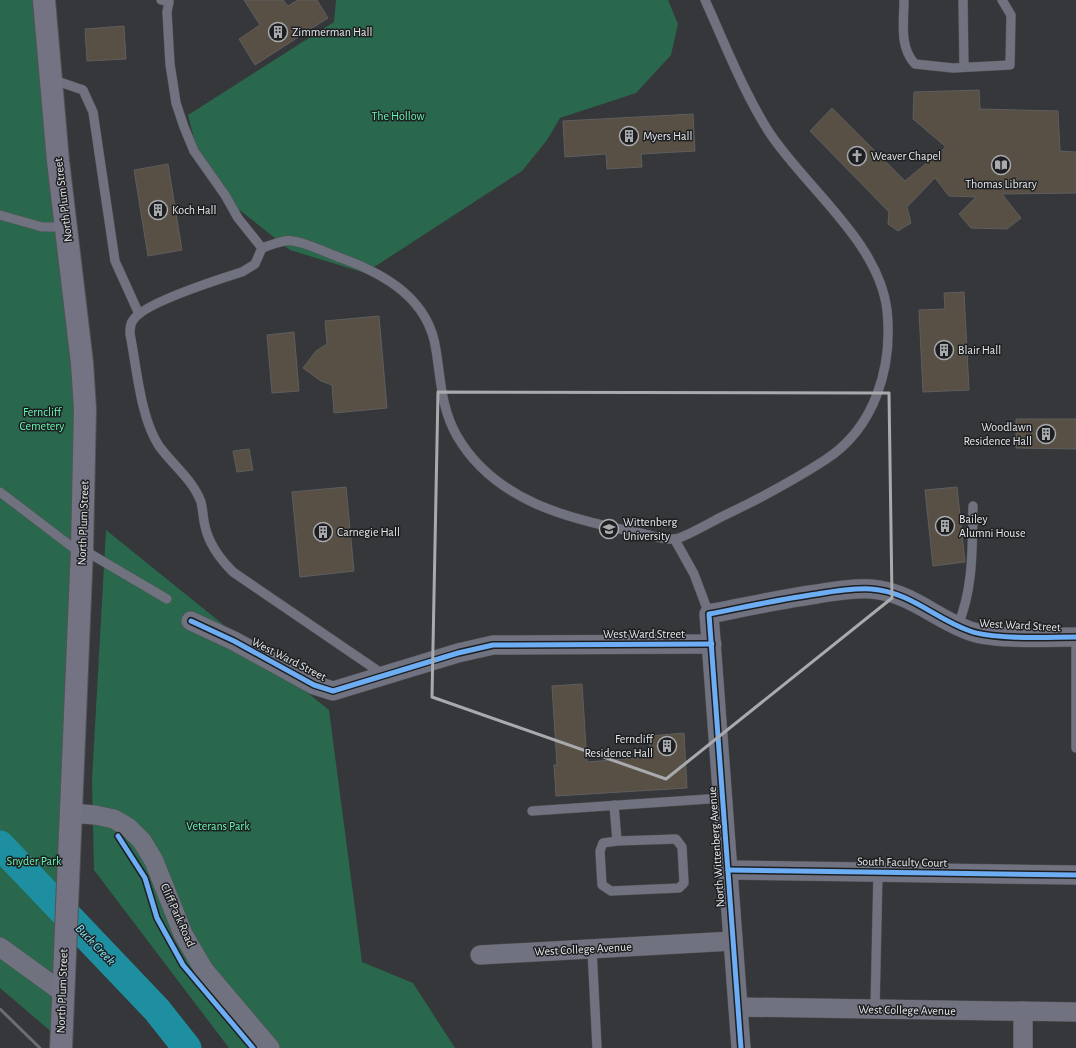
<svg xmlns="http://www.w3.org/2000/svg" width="1076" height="1048" viewBox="0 0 1076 1048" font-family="'Alegreya Sans',sans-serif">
<rect width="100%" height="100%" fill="#35373a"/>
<g fill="#29684c">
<polygon points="0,0 44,0 82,363 61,1040 0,988"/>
<polygon points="336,0 668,0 678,24 671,55 636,93 560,118 547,140 522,171 365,273 290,250 237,208 199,158 188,115 334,22"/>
<polygon points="106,530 329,710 362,962 413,983 455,1048 229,1048 94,870 92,780"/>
</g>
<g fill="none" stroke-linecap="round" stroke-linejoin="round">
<polyline stroke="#1e8fa0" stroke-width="29" points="0,845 157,1010 187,1048"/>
</g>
<g fill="#584f45" stroke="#5f5e5f">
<polygon points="244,0 283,0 288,6 298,0 317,0 328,18 255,65 239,39 260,25"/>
<polygon points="124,26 126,59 87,61 85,29"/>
<polygon points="979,90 980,109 1058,111 1060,151 1076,152 1076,193 1002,194 1021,218 1007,229 971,228 959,214 976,197 949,196 935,178 907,207 911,223 898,231 888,224 889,212 810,131 832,108 905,181 946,147 913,119 914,92"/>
<polygon points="693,114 695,151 641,154 642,167 607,169 606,154 565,157 563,121"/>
<polygon points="168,164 182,250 148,256 134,170"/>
<polygon points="964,292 969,390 923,392 919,310 945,309 944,293"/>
<polygon points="379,316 387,408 334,413 332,385 321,381 303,368 316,351 327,344 325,321"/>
<polygon points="294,332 299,391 272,393 267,335"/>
<polygon points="1016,419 1076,419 1076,449 1016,448"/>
<polygon points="249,449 253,470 237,472 233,451"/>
<polygon points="346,487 354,571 300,577 292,492"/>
<polygon points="957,487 965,562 933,566 925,490"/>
<polygon points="582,684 587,762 650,757 649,736 684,733 687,788 556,796 554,765 557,765 552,686"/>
</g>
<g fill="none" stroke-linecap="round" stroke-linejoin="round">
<g stroke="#525355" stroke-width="10">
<g id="service">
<path d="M 161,0 L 169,2 L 167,12 L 170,64 L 176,103 L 184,127 L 194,151 L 225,195 L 238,218 L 262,248 C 271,245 284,239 293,241 C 307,243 327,253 341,258 C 385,274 429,299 436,350 C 441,380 441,408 457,436 C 494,500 567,519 635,532 C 648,534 667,542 679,538 C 692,533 706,525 719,518 C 755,501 791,482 825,460 C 875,428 893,367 887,310 C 879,242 805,187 769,132 C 743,91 725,44 705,0"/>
<path d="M 904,0 C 904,22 899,47 915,64 L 953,68 L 1010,65 L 1011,15 L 1002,0"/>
<polyline points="963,0 964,67"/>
<polyline points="51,79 83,90 93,112 115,261 139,314"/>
<polyline points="0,215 42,227 66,227"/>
<path d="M 262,248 L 255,264 L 242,272 C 220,279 146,302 134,319 C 130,323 130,328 130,334 C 137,368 140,417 159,446 C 172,464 193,480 201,502 C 203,510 203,518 205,526 C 209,545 220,559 233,572 L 384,675"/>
<polyline points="0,492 80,553"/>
<polyline points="675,540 694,574 709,614"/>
<polyline points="82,549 167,599"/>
<path d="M 958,625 C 974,587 972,546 973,506"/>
<polyline points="1076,637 1076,748"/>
<polyline points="614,805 617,841 603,843 600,851 602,885 611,891 679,888 684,883 682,847 676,839 617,841"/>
<polyline points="532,811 723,798"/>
<polyline points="592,949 597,1048"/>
<polyline points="875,1009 878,872"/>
</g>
</g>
<g stroke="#525355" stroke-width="20">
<g id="minor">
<polyline points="191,621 234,641 314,685 333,691 458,653 493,645 712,644"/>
<polyline points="70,813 95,815 114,819 129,828 142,841 154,861 183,934 204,970 270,1048"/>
<polyline points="728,870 1076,875"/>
<polyline points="0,947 62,992"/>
<polyline points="480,955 733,941"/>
<polyline points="738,1007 1076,1012"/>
<path d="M 741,1048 L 709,614 C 745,607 781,599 817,594 C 835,591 853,588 871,589 C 911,592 935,619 970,631 C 995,640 1048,637 1076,637"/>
<polyline points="1023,1048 1023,1011"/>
</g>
</g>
<g stroke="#525355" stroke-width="24">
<polyline id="secondary" points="44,0 58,161 82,363 85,409 82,549 61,1048"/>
</g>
<use href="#service" stroke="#717280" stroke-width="9"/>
<use href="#minor" stroke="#717280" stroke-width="19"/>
<use href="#secondary" stroke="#737384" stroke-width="22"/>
<polyline stroke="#6b6d74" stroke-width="3" points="0,1009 40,1048"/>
<g stroke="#1d1f21" stroke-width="8">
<g id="cycleway">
<polyline points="191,621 234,641 314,685 333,691 458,653 493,645 712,644"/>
<polyline points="118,836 145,878 157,918 183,965 253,1048"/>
<polyline points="728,870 1076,875"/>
<path d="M 741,1048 L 709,614 C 745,607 781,599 817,594 C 835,591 853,588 871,589 C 911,592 935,619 970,631 C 995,640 1048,637 1076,637"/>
</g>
</g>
<use href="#cycleway" stroke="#6dadf4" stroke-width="5"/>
</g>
<path fill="none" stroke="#a8aaad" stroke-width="3" stroke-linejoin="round" d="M 438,392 L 889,393 L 892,598 L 666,779 L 432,697 Z"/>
<defs>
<g id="building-ring" transform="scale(1)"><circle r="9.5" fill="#1d1f21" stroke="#a8aaad" stroke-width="1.5"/><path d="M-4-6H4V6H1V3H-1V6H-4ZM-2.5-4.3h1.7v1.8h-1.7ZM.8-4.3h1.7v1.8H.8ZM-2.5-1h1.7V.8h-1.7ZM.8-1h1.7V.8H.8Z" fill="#a8aaad"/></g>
<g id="church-ring" transform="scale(1)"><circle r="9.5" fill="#1d1f21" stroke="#a8aaad" stroke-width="1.5"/><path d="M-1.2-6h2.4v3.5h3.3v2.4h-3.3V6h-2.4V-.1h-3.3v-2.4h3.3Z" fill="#a8aaad"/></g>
<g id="library-ring" transform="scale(1)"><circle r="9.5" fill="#1d1f21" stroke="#a8aaad" stroke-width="1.5"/><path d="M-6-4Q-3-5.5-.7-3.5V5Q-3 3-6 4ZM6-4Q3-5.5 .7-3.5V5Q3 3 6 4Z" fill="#a8aaad"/></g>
<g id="university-ring" transform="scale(1)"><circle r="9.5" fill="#1d1f21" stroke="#a8aaad" stroke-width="1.5"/><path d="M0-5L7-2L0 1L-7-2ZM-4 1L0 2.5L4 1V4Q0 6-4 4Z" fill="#a8aaad"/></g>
</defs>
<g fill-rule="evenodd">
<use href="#building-ring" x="278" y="32"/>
<use href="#building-ring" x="629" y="136"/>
<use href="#church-ring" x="857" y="156"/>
<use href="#library-ring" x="1001" y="165"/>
<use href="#building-ring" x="158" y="210"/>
<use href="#building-ring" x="944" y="350"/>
<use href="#building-ring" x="1046" y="434"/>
<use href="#building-ring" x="945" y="526"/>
<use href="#university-ring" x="609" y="529"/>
<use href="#building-ring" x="323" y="532"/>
<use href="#building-ring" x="667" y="746"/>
</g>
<g text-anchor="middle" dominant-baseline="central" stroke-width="3" stroke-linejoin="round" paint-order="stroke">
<g font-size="12" fill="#e6e8eb" stroke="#1d1f21" text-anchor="start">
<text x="292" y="32">Zimmerman Hall</text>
<text x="643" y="136">Myers Hall</text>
<text x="871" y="156">Weaver Chapel</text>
<text x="1001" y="184" text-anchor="middle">Thomas Library</text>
<text x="172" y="210">Koch Hall</text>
<text x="958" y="350">Blair Hall</text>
<text x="1032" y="427" text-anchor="end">Woodlawn<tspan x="1032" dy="14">Residence Hall</tspan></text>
<text x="959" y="519">Bailey<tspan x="959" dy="14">Alumni House</tspan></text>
<text x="623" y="522">Wittenberg<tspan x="623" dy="14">University</tspan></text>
<text x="337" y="532">Carnegie Hall</text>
<text x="653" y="739" text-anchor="end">Ferncliff<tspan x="653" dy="14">Residence Hall</tspan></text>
</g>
<g font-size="12" fill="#67f9b6" stroke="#1d1f21">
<text x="398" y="116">The Hollow</text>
<text x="42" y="412">Ferncliff<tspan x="42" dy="14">Cemetery</tspan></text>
<text x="218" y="826">Veterans Park</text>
<text x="34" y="861">Snyder Park</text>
</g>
<g font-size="12" fill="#e6e8eb" stroke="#1d1f21">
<text transform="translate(63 200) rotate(-97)">North Plum Street</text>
<text transform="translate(83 523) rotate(-88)">North Plum Street</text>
<text transform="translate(1020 625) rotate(3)">West Ward Street</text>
<text x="644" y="634">West Ward Street</text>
<text transform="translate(289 659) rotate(27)">West Ward Street</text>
<text transform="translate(716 847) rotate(-94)">North Wittenberg Avenue</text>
<text transform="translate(902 862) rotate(1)">South Faculty Court</text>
<text transform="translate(178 915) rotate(66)">Cliff Park Road</text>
<text transform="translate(583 949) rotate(-3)">West College Avenue</text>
<text transform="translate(62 991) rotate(-88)">North Plum Street</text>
<text transform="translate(907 1010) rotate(1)">West College Avenue</text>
</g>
<g font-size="13" font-style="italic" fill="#84e6f7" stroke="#1d1f21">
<text transform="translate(95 945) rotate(46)">Buck Creek</text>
</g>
</g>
</svg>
